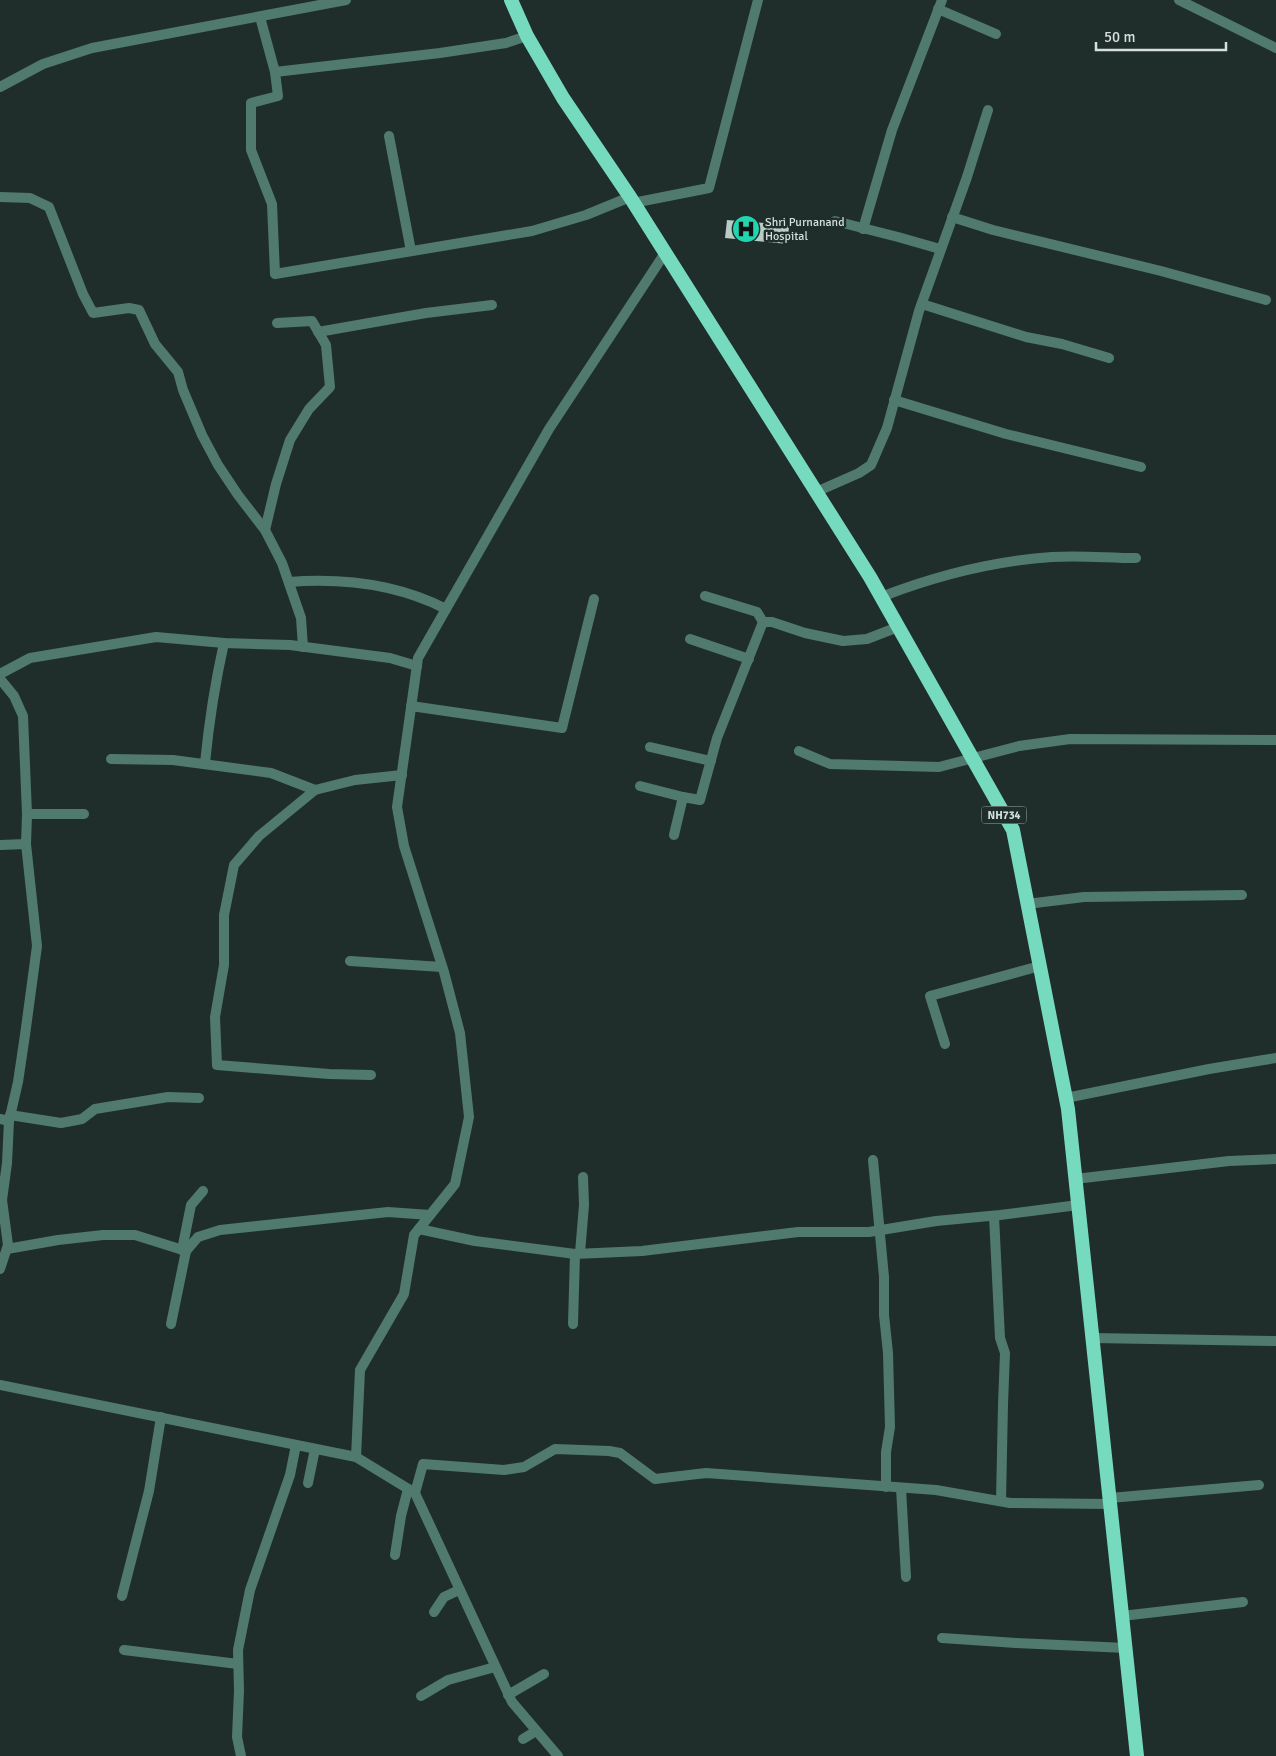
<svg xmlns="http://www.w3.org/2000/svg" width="1276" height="1756" viewBox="0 0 1276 1756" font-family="Signika,sans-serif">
<rect width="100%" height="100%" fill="#1f2e2a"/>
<polygon fill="#b8cbc5" points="727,220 789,225 788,244 725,238"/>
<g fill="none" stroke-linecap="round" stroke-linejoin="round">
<g stroke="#517a6e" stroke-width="10">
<polyline points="1179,0 1276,48"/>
<polyline points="938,9 996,34"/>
<polyline points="260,17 275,72 278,96 251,103 251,150 272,204 275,274 532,231 586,215 630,197"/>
<polyline points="275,72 440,53 506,43 527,36"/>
<polyline points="0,87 43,64 92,48 346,0"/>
<polyline points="389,136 411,251"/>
<polyline points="0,197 30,198 49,207 83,294 93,313 129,308 139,310 155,344 178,372 183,390 202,435 218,465 238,495 265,530 282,563 301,618 303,647"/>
<polyline points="633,203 709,188 758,0"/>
<polyline points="952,217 993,230 1161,271 1266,300"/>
<polyline points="835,221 898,237 940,249"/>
<polyline points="863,229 892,130 942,0"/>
<polyline points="922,304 1026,337 1062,344 1109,358"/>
<polyline points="318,332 426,313 492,305"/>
<polyline points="894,400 1006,434 1141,467"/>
<polyline points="816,492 859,473 871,465 887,428 919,311 967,177 988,110"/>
<polyline points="265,530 276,484 290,440 309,409 330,387 326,345 312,321 277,323"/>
<path d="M 289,582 C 342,578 397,584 446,609"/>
<polyline points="705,596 757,612 763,622"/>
<path d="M 881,597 C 935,576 994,561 1052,557 C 1080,555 1108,558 1136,558"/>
<polyline points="690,639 749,659"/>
<polyline points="0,674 30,658 156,637 224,643 290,645 390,658 417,666"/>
<polyline points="0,679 14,696 23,716 27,814"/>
<polyline points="411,706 562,728 594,599"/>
<polyline points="650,747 711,761"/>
<polyline points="799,751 830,764 939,767 1019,746 1070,739 1276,740"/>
<polyline points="111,759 173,760 271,773 315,790"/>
<path d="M 205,763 C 209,722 215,683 224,643"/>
<polyline points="640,786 683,797"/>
<polyline points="674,835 683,797 700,800 717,738 763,622 772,622 805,633 843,641 867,639 898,627"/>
<polyline points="0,845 26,844 27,814 84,814"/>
<polyline points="1027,904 1084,897 1242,895"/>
<polyline points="350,961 442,967"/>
<polyline points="945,1044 930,996 1040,966"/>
<polyline points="371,1075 329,1074 217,1065 215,1017 224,965 224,915 234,865 259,836 315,790 355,780 402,775"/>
<polyline points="1066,1098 1209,1069 1276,1058"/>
<polyline points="10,1115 61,1123 82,1119 95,1109 168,1097 199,1098"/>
<polyline points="0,1119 9,1121 7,1163 2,1200 8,1245 0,1269"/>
<polyline points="9,1121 18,1082 25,1035 37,946 26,844"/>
<polyline points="873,1160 884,1277 884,1315 888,1353 890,1427 886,1452 886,1487"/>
<polyline points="1075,1179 1229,1161 1276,1159"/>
<polyline points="994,1216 1000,1338 1005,1353 1003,1404 1001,1501"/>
<polyline points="419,1229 475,1241 575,1254 642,1251 798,1232 869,1232 936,1221 1000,1215 1078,1205"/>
<polyline points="7,1249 58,1240 103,1235 135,1235 186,1251"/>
<polyline points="182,1250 191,1205 203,1191"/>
<polyline points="580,1253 584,1205 583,1177"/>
<polyline points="171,1324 186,1251 198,1237 220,1230 388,1212 430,1215"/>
<polyline points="573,1324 575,1254"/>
<polyline points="1092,1338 1276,1341"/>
<polyline points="0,1385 356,1457 415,1493 512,1702 558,1756"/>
<polyline points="356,1457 360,1370 404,1294 414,1235 455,1184 469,1117 460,1033 444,972 404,846 397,807 418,658 549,429 665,253"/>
<polyline points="308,1483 315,1449"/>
<polyline points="901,1488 906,1577"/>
<polyline points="415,1493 423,1464 504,1470 524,1467 555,1449 609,1451 620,1453 655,1479 706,1473 936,1490 1010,1503 1110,1504"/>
<polyline points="1110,1498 1259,1485"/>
<polyline points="395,1555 401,1516 408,1489"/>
<polyline points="122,1596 149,1491 161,1417"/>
<polyline points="434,1612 444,1597 459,1590"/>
<polyline points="1122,1616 1243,1602"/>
<polyline points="942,1638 1016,1643 1126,1648"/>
<polyline points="124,1650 238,1664"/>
<polyline points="508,1695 544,1674"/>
<polyline points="421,1696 448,1680 495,1667"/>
<polyline points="523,1739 536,1731"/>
<polyline points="241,1756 237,1737 239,1691 238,1650 250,1590 290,1475 296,1445"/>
</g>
<polyline stroke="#76dabe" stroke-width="14" points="511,0 527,36 563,98 630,197 870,577 1013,830 1068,1109 1137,1756"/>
</g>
<defs>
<g id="hospital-disc" transform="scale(1.4375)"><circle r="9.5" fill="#20d5b0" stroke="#1f2e2a"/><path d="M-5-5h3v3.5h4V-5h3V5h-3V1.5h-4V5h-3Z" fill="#111"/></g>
</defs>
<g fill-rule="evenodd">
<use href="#hospital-disc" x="746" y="229"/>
</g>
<g text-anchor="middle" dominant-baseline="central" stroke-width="5" stroke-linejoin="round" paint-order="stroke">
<rect fill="#1f2e2a" stroke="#9eaaa7" stroke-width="1" x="981.5" y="806.5" width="45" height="17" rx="4"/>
<g font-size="11" font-weight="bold" fill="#d5dfdc">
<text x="1004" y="815">NH734</text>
</g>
<g font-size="12" fill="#d5dfdc" stroke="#1f2e2a" text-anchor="start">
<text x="765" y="222">Shri Purnanand<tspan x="765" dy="14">Hospital</tspan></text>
</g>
</g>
<path d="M1096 42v8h130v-8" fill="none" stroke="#d5dfdc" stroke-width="2.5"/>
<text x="1104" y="42" font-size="15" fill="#d5dfdc" stroke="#1f2e2a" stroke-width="4" paint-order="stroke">50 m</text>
</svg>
